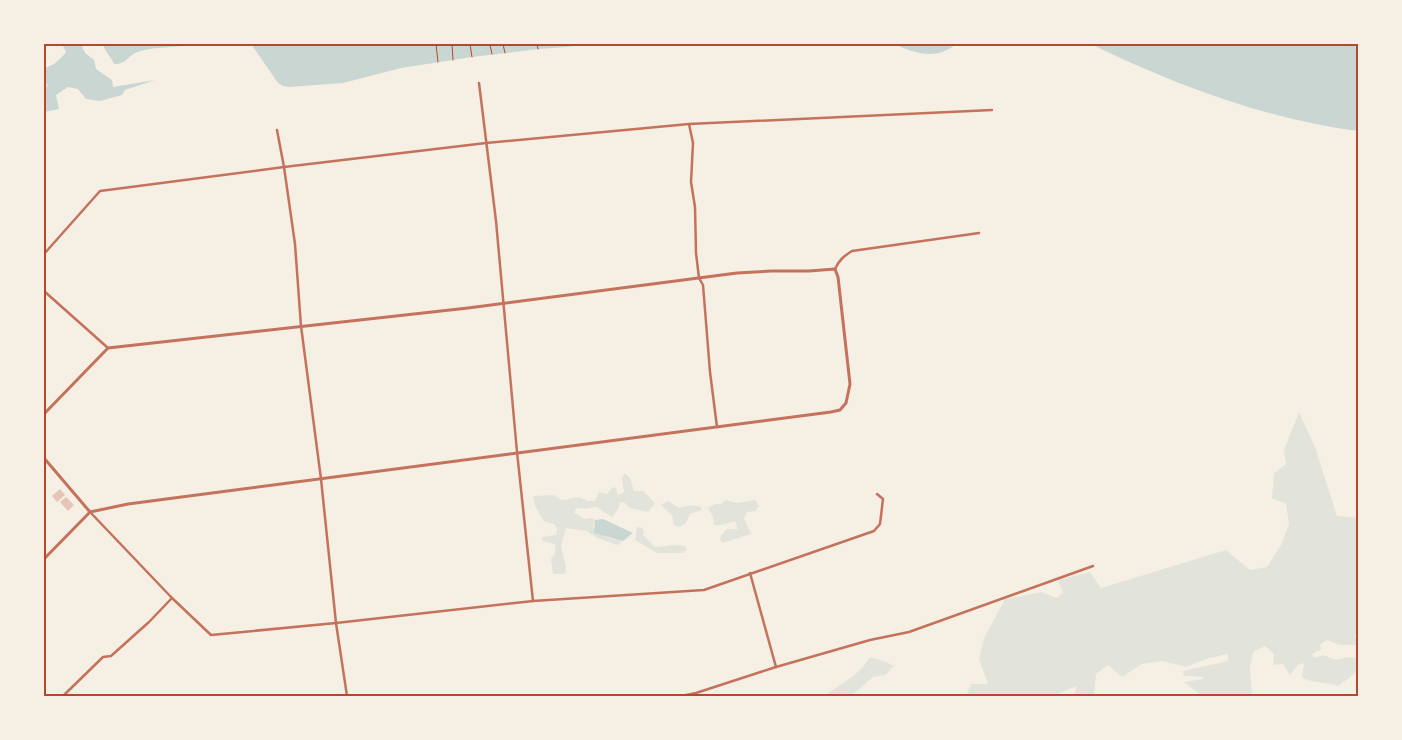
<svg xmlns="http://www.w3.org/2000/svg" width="1402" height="740" viewBox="0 0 1402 740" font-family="Montserrat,sans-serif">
<rect width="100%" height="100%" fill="#f6efe4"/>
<g fill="#e2e4dc">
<path d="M 1299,412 L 1315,447 L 1337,516 L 1358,518 L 1358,635 L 1354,636 L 1358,639 L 1358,645 L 1340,645 L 1327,640 L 1319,645 L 1322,649 L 1312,654 L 1315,658 L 1323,655 L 1336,660 L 1348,657 L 1358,658 L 1358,668 L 1353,675 L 1338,686 C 1326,682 1314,683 1302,678 L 1304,663 L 1298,665 L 1290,675 L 1283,664 L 1273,665 L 1274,654 L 1265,646 L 1253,652 L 1250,669 L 1252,696 L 1201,695 L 1184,682 L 1203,679 L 1202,677 L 1184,676 L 1183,671 L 1228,661 L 1228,654 L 1209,658 L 1186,667 L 1162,661 L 1142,664 L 1122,677 L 1108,665 L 1096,674 L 1094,696 L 1074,696 L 1077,686 L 1057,694 L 1056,696 L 966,696 L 971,684 L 988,684 L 979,659 L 984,638 L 1005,599 L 1042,592 L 1056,598 L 1063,593 L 1058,580 L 1090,572 L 1101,588 L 1226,550 L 1250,570 L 1267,567 L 1281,545 L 1289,524 L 1286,504 L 1272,498 L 1274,473 L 1286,464 L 1284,450 Z"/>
<path d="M 625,473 L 630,478 L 634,491 L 643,491 L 655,503 L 648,512 L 630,508 L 625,503 L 620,502 L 618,509 L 612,517 L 597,507 L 585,509 L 577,508 L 574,513 L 585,519 L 592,518 L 595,520 L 593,528 L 608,538 L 621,540 L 621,543 L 617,545 L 597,538 L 587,531 L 566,528 L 561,546 L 566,567 L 565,574 L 553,574 L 551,559 C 556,554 556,550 555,544 L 542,541 L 542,537 L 556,535 L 557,529 L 555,525 L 544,521 L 535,506 L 533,496 L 553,495 L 562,500 L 579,497 L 588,501 L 595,501 L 599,492 L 607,494 L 613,487 L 616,488 L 618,495 L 624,492 L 622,478 Z"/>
<polygon points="726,500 737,503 755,500 759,506 755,511 747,512 744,518 751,534 722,543 720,538 726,529 738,529 735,521 722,525 714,525 713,517 708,508 716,504 721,504"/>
<path d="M 668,501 L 679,508 C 687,506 693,504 701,507 L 702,510 L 690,514 L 686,523 L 679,527 L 674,525 L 672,515 L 661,505 Z"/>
<polygon points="637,527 642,528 644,532 643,535 655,547 674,545 685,546 687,550 682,553 657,553 635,540"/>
<path d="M 870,657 L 886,662 L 894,666 L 885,675 L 873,677 L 851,696 L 825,696 C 841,682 859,677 870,657 Z"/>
</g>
<g fill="#c9d6d2">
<path d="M 62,44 L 81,44 L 85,53 L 94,60 L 96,69 L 112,80 L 113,87 L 155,80 L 125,90 L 122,95 L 100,101 L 86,99 L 78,89 L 68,87 L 56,95 L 59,109 L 44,112 L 44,90 L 48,85 L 44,83 L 44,68 C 53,66 60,60 66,52 Z"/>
<path d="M 103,44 L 195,44 C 178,48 151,46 135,53 C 126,58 126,64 114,64 C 111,56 104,51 103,44 Z"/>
<polygon points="251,44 589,44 567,47 538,49 472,57 401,68 343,83 289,87 283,86 278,83"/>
<path d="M 894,44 L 956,44 C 936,61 915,53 894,44 Z"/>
<path d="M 1091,44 L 1358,44 L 1358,131 C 1265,119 1175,85 1091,44 Z"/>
<polygon points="603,519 633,533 623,541 594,533 595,520"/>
</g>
<g fill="#e6c5b7">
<polygon points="60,489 65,495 57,502 52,496"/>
<polygon points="66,497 74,505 68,511 60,502"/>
</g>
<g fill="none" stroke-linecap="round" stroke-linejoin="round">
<g stroke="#b5482f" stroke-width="1">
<polyline points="436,44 438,62"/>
<polyline points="452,44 453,60"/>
<polyline points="470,44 472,57"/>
<polyline points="503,44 505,53"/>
<polyline points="537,44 538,49"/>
<polyline points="584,44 584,45"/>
<polyline points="490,45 492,54"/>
</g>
<g stroke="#c5725c" stroke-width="2.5">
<polyline points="479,83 496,221 517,452 533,601"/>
<polyline points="689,124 693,143 691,182 695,207 696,253 699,278 703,285 710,372 717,427"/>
<polyline points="277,130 284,167 295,244 301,326 321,479 336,623 347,696"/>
<polyline points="44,254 100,191 284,167 486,143 689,124 992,110"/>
<path d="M 835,269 C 839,260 844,256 852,251 L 979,233"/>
<polyline points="44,291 108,348"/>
<polyline points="90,512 172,598 211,635 336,623 533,601 704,590 874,531 880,524 883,499 877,494"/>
<polyline points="750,573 776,667"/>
<polyline points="63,696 103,657 111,656 149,622 172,598"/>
<polyline points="681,696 696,693 776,667 870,640 909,632 1093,566"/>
</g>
<g stroke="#c5725c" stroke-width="3">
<polyline points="44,414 108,348 468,308 737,273 772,271 809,271 835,269 838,277 850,384 846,403 840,410 831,412 128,504 90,512 44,559"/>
<polyline points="44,458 90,512"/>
</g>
</g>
<rect width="1402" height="740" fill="none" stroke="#f6efe4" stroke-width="90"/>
<rect x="45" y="45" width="1312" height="650" fill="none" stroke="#b5482f" stroke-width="2"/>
</svg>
